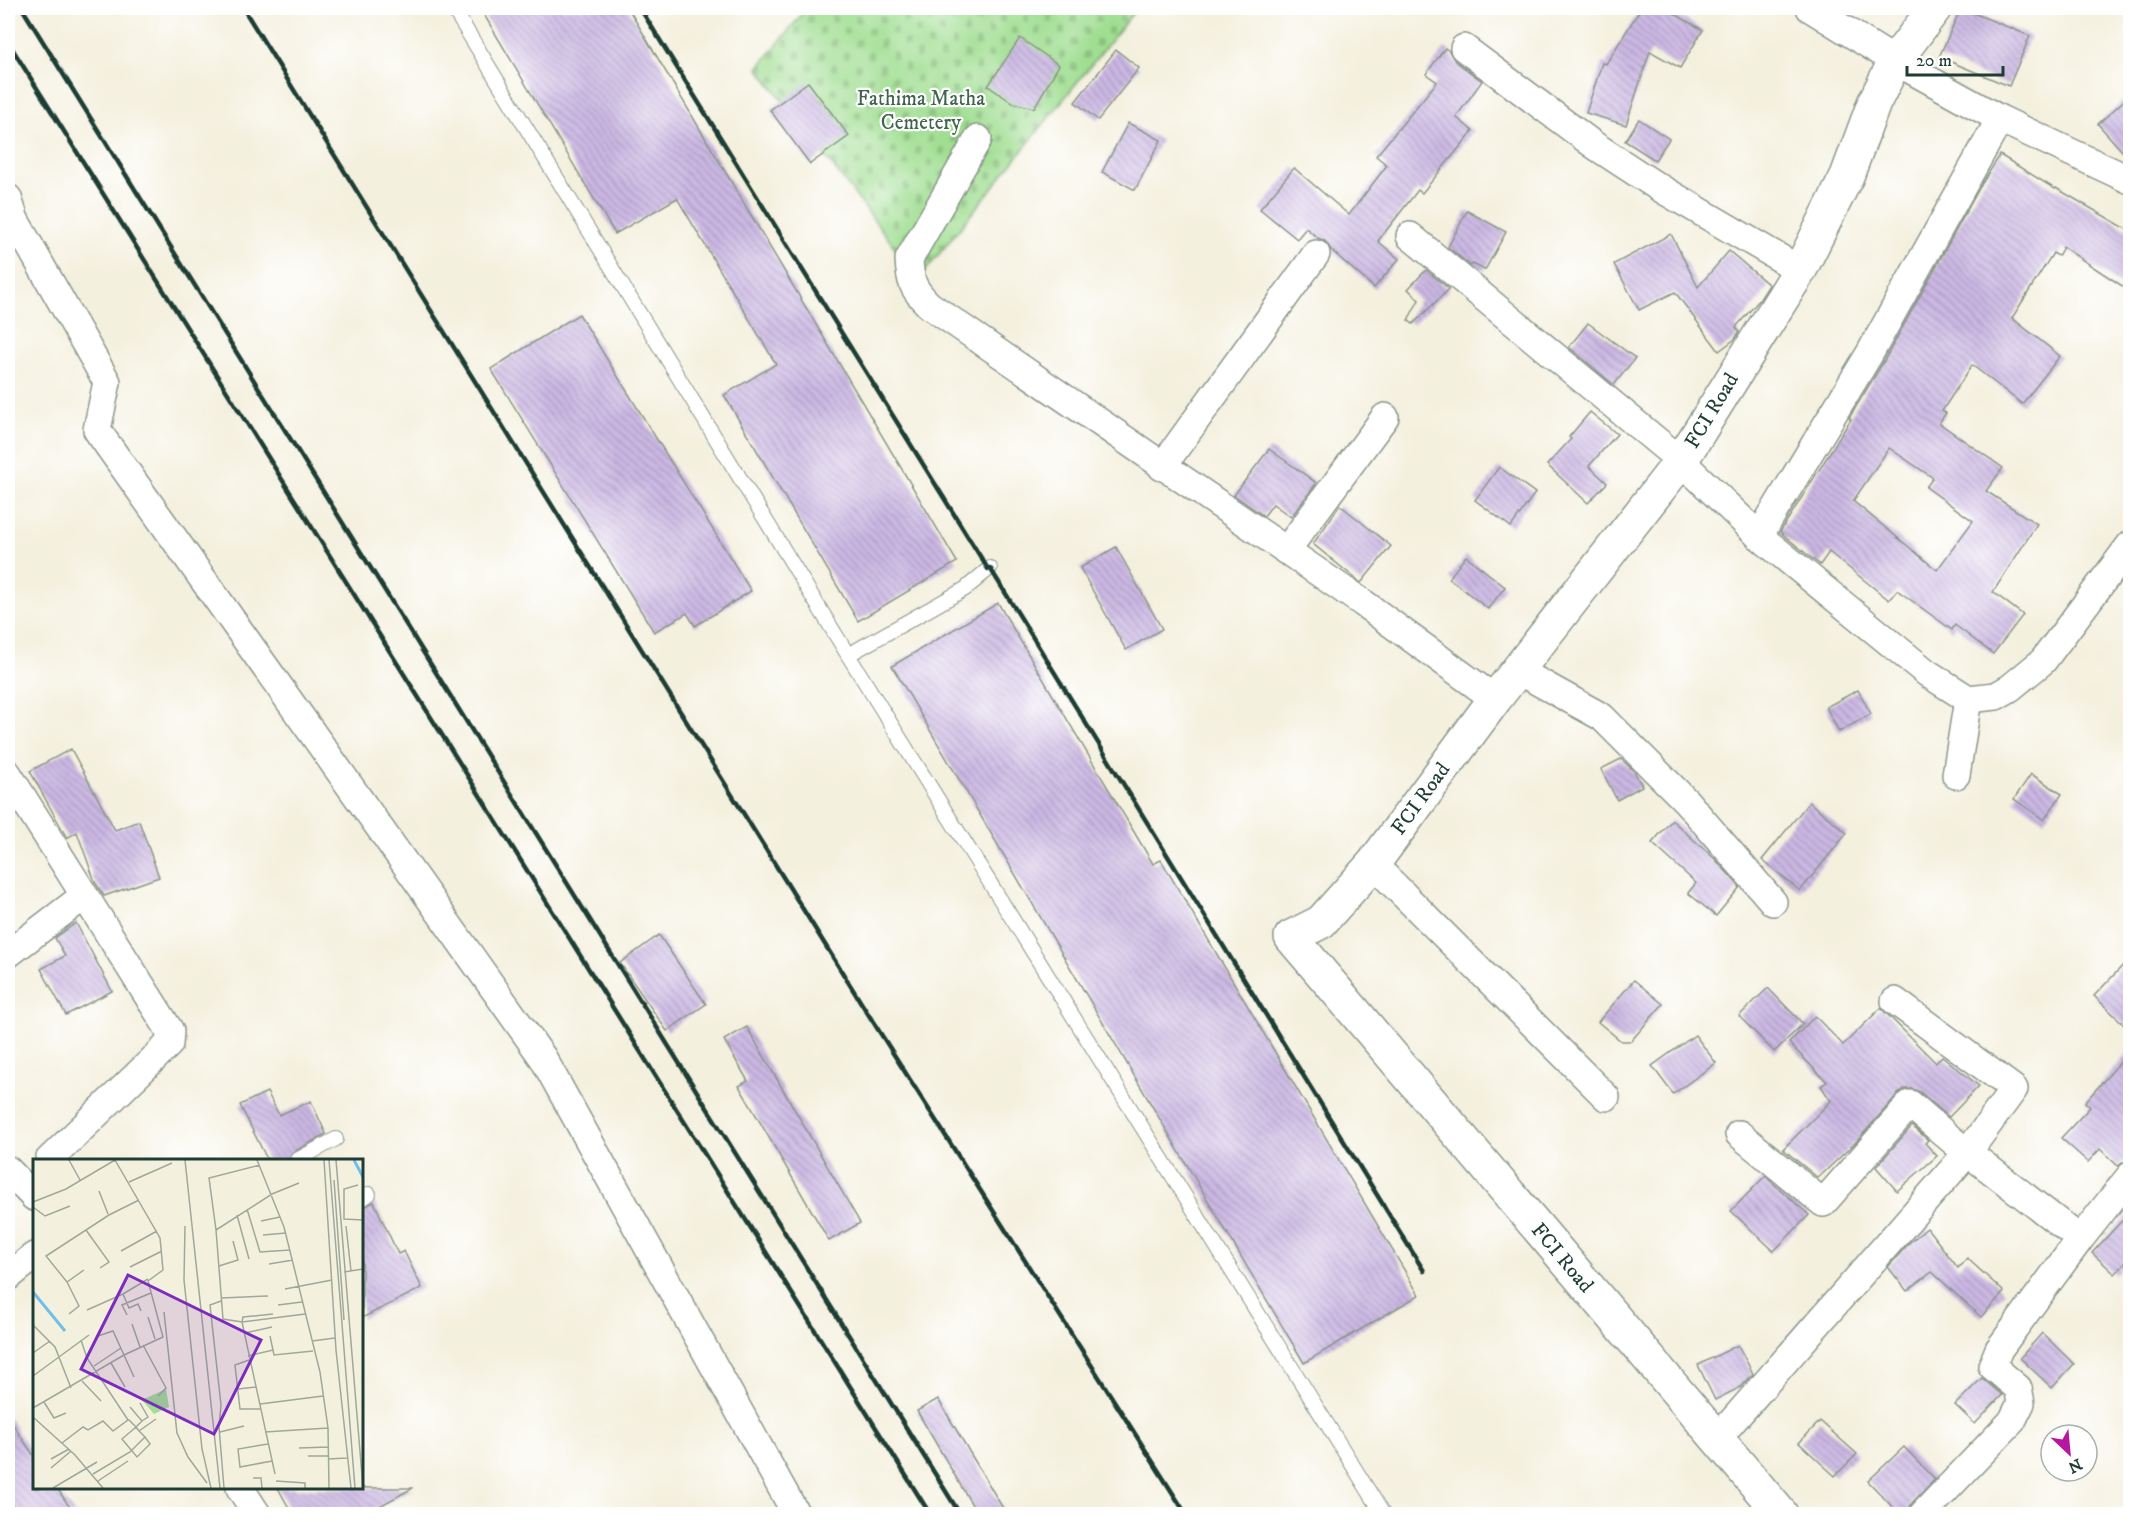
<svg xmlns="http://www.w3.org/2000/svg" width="2138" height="1522" viewBox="0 0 2138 1522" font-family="'IM FELL DW Pica',serif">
<defs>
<pattern id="cemetery-stones" width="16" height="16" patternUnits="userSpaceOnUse" patternTransform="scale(1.5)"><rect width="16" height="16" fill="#a0de92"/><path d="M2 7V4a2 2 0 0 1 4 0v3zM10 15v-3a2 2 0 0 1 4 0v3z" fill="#89bf7e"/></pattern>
<pattern id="building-back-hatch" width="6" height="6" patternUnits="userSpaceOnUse" patternTransform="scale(1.5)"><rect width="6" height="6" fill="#ccb8e4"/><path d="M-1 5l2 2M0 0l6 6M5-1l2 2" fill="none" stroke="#a597ba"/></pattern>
</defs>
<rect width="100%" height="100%" fill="#fff"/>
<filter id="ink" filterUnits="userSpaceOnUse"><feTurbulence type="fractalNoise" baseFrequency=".0167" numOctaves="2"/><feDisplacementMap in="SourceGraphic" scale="12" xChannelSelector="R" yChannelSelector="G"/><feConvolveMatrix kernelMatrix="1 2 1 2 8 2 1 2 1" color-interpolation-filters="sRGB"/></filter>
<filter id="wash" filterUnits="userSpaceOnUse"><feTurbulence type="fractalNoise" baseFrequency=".008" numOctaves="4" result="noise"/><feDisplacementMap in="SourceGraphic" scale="24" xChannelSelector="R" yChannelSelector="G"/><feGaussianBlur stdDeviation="1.35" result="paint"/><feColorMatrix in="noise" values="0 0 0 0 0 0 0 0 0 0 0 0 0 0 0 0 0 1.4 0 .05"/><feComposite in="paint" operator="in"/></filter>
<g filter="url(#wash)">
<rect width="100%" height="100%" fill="#f4f0de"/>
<polygon fill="url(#cemetery-stones)" stroke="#608e63" stroke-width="1.5" points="807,8 1137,8 919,279 758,68"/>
<g id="blocks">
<g fill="url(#building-back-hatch)" fill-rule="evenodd">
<polygon points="480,8 628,8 957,562 858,621 724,395 776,364 677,198 615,234"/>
<polygon points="1641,8 1665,8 1703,30 1680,68 1650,51 1626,125 1586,113 1602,63 1606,64"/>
<polygon points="1961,8 2030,36 2009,86 1939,57"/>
<polygon points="1020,38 1059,65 1034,108 1013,103 988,86"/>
<polygon points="1445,48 1449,51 1455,61 1482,81 1456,117 1473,131 1422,193 1418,190 1378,241 1399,259 1374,288 1331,250 1325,241 1318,238 1306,228 1297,239 1260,209 1294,168 1349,215 1387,165 1376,156 1437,82 1426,74"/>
<polygon points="1116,50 1139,68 1098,120 1075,102"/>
<polygon points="808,82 849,136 810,164 770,110"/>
<polygon points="2130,95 2130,160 2098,124"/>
<polygon points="1639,119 1669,139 1655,160 1625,141"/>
<polygon points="1128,123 1161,140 1135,190 1102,172"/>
<path d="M 2000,155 L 2055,189 L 2056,188 L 2130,231 L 2130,291 L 2063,247 L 2058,256 L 2053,253 L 2012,318 L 2060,356 L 2022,404 L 1972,365 L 1942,411 L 1946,413 L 1939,423 L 2003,468 L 1986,491 L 2037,524 L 1993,592 L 2023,615 L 1993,654 L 1955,625 L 1952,630 L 1897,590 L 1889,600 L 1829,552 L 1820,565 L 1780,532 L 1851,419 L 1849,418 L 1884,361 L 1981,185 ZM 1889,448 L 1933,478 L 1926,487 L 1973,521 L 1937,570 L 1853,501 Z"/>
<polygon points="1467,211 1506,232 1485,270 1473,264 1471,266 1448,247"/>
<polygon points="1671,234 1698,287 1729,251 1769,285 1760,299 1736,327 1739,332 1735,339 1719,351 1675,292 1639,310 1614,264"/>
<polygon points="1426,270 1449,289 1413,324 1408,320 1419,300 1408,289"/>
<polygon points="579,314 751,591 695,626 687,613 654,632 491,369"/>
<polygon points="1588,323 1635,358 1614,385 1569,347"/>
<polygon points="1590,412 1617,434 1589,466 1607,483 1588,503 1547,465 1571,439 1569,437"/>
<polygon points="1269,449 1315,482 1315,485 1291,517 1273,504 1264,516 1234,495"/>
<polygon points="1499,467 1535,493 1511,527 1475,500"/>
<polygon points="1340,505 1391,546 1361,583 1313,544"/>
<polygon points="1116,547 1162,629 1126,650 1080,568"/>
<polygon points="1466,556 1505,587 1488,609 1449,578"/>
<polygon points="998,603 1153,864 1161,860 1419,1295 1304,1363 892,666"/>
<polygon points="1858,690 1871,714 1839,732 1826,707"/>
<polygon points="71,749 115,830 139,821 159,877 104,896 95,882 77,832 67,838 30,771"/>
<polygon points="1621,759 1634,771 1642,786 1617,800 1601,769"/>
<polygon points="2031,774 2062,794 2044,820 2014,799"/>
<polygon points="1809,802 1847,833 1800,891 1762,860"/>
<polygon points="1672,820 1715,859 1740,887 1716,916 1688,893 1696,883 1652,843"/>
<polygon points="76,923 112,991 66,1015 41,969 65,956 55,938"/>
<polygon points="659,935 706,1004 667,1031 620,963"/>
<polygon points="2130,958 2130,1030 2094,996"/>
<polygon points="1634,980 1663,1004 1631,1041 1621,1041 1598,1022"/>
<polygon points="1768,988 1803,1024 1774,1052 1739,1016"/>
<polygon points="1881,1008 1936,1063 1942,1056 1979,1086 1949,1117 1920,1092 1912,1089 1904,1089 1898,1094 1855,1143 1818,1178 1783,1149 1831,1101 1821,1086 1827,1082 1789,1043 1815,1016 1843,1045"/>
<polygon points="747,1027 860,1223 829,1241 739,1086 748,1081 724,1040"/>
<polygon points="1695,1035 1716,1063 1673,1094 1652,1066"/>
<polygon points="2130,1051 2130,1161 2124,1162 2118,1166 2100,1149 2088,1162 2061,1138 2090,1107 2085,1102"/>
<polygon points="267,1092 279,1115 311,1101 326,1134 293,1152 288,1161 268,1161 240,1105"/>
<polygon points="1912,1126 1928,1140 1925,1143 1937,1156 1897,1191 1876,1167"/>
<polygon points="1765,1176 1809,1215 1774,1251 1731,1211"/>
<polygon points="374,1202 398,1254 404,1251 422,1288 362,1318 362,1208"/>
<polygon points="2130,1212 2130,1258 2115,1274 2092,1253"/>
<polygon points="1927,1228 1958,1268 1967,1258 2004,1292 1981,1317 1932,1272 1907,1291 1888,1267 1910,1242"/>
<polygon points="2042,1333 2074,1364 2052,1388 2020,1358"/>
<polygon points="1738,1345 1753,1374 1741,1387 1715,1400 1698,1365"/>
<polygon points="1982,1378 2002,1395 1975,1424 1955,1405"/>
<polygon points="938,1399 1007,1515 978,1515 917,1411"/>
<polygon points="8,1417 34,1456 34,1488 57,1488 75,1515 18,1515 8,1499"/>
<polygon points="1820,1421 1857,1454 1835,1476 1799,1443"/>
<polygon points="1904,1447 1935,1479 1912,1503 1908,1511 1904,1515 1900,1515 1868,1481"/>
<polygon points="278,1488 413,1488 363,1515 293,1515"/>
</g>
</g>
</g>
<g filter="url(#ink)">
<use href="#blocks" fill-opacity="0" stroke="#8a9689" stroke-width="1.5"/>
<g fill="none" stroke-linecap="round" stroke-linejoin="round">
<g stroke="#8a9689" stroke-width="16">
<g id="service">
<polyline points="453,8 848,655 1383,1514"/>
<polyline points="848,655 965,589 990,568"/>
<polyline points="297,1160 336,1139"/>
<polyline points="362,1199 369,1194"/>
</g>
</g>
<g stroke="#8a9689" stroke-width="30">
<g id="minor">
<polyline points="1810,8 1895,61 2000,119 2130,180"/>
<polyline points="1464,48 1594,145 1655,185 1800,270"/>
<path d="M 978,139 L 909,259 C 910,282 913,289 929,305 L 1363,603 L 1495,699"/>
<polyline points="8,198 15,220 107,382 97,430 543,1058 796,1514"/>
<polyline points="1410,236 1681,461 1759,536 1927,673 1968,699 1996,696 2010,688 2043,661 2130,545"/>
<polyline points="1162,467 1316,254"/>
<polyline points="1759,536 1870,353 2000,119"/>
<polyline points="1286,551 1385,417"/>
<polyline points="1517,670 1602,717 1686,801 1773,902"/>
<polyline points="8,774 170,1031 169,1044 49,1160"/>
<polyline points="1956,775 1968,699"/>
<polyline points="1373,864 1606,1097"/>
<polyline points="8,954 84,896"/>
<polyline points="1739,1134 1823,1203 1910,1104 1953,1141 2080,1239 2130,1176"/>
<polyline points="8,1170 34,1197"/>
<polyline points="8,1277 34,1256"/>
<polyline points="1716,1440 1968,1152 2014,1089 1895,1001"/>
<polyline points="240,1488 257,1514"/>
<polyline points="1923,1514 2012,1421 2021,1403 2018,1388 1992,1366 1999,1349 2080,1239"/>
</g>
</g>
<g stroke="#8a9689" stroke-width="36">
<polyline id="tertiary" points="1781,1514 1291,937 1321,922 1373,864 1495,699 1681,461 1800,270 1847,176 1874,103 1895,61 1935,8"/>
</g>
<use href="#service" stroke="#fff" stroke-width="14"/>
<use href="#minor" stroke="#fff" stroke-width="27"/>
<use href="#tertiary" stroke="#fff" stroke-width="33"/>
<g stroke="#1f3d34" stroke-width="4.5">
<polyline points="22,8 960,1514"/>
<polyline points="243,8 865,1009 1186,1514"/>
<polyline points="640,8 988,569 990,568 1424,1271"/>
<polyline points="8,42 930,1514"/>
</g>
</g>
</g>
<g text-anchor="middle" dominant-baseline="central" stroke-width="4.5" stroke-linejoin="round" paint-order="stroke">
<g font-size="21" fill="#3f654c" stroke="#fff">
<text x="921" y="99">Fathima Matha<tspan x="921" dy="24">Cemetery</tspan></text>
</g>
<g font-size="21" fill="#1f3d34" stroke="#fff">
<text transform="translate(1712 411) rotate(-59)">FCI Road</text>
<text transform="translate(1421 799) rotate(-54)">FCI Road</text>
<text transform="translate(1562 1258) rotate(50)">FCI Road</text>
</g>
</g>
<g transform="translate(33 1159)">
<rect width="330" height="330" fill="#f4f0de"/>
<path d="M 133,230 L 136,248 L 121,255 L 109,241 Z" fill="#a0de92"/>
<path fill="none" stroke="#6fbfea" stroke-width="3" d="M 321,1 L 330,18M 0,133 L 32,172"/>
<path fill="none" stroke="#9fa89a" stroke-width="1.5" d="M 36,1 L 47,21M 152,1 L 187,329M 224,1 L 251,68 L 287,213 L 295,269 L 296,329M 291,1 L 303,191 L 318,329M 296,1 L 322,329M 303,1 L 330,329M 301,21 L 311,161M 96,23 L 139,4M 325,26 L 311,30 L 311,60 L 330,61M 66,32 L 75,55M 0,43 L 33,30 L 82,1M 0,48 L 12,57 L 37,47M 214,50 L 227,93 L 257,91M 204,56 L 216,100M 228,62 L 247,58M 152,67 L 151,121 L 169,290 L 178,329M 313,67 L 318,112M 53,71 L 76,103 L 67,109M 183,71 L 176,19 L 227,6M 230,76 L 253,74M 88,92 L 124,72M 236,105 L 260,101M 186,107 L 205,101 L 200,82M 97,108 L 129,92M 51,111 L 34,123 L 13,97 L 76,56 L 106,41M 311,113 L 330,110M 34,123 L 46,147 L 36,155M 252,130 L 299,121M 90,135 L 115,120M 188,139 L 235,137M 188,142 L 177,146 L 188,246 L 186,268 L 191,329M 245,146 L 269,143M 54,151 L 90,135 L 96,149 L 105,145 L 108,152M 131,153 L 144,274 L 155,298 L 174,324M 94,156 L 89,146 L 118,134M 115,158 L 122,180M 209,163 L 272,155M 209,163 L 210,158 L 240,155M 99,165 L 107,188M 0,166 L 22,188 L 38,229M 212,174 L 239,168M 65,177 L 80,172 L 101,218M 237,177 L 241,196 L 280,192M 48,181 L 54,199 L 95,261M 279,182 L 302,179M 110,186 L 133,229 L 125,237M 0,194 L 17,182M 215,197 L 240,191M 216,201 L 202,206 L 207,250 L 227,250M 78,204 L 92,228M 61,207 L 88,189M 0,217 L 56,176M 49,222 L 68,242M 205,230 L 223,228M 11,243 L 21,259 L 33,254M 227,245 L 290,237M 97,248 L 109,262M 0,249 L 91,196 L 130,178 L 115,122 L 130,111 L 127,79 L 82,1M 0,258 L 42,296 L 70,329M 106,272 L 123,260M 187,273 L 211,267M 232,273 L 295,269M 29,284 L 50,268 L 55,271 L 70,262 L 80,272 L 95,261 L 96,261 L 103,268 L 106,272 L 112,278 L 117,285 L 104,298 L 89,280 L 103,268 L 109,262 L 115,258 L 107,244M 235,285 L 205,290 L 207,308 L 239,302M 266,289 L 295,288M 275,297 L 295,297M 18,300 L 36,290M 295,300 L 314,299M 18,309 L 38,292M 60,315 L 97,293 L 112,278M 242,315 L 209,163 L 190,160 L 183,71 L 239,35 L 266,24M 220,319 L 228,319 L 229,329M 65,322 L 95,302M 243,322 L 272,324 L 272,329M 20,329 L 64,303"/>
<path fill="#7b2cbf" fill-opacity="0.15" stroke="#7b2cbf" stroke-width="3" d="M 95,116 L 228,181 L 181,275 L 48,210 Z"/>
<rect width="330" height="330" fill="none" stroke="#1f3d34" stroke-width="3"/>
</g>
<rect width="2138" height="1522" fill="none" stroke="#fff" stroke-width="30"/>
<g transform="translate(2069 1453) rotate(154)"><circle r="28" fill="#ffffff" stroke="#a5b1ae" stroke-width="1.5"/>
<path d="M0-4.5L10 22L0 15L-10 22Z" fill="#b5179e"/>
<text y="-9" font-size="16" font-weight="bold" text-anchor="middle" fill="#1f3d34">N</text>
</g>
<path d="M1907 66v9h96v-9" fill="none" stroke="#1f3d34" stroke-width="3"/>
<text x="1916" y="66" font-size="18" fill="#1f3d34" stroke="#ffffff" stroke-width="4.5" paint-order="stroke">20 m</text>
</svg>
